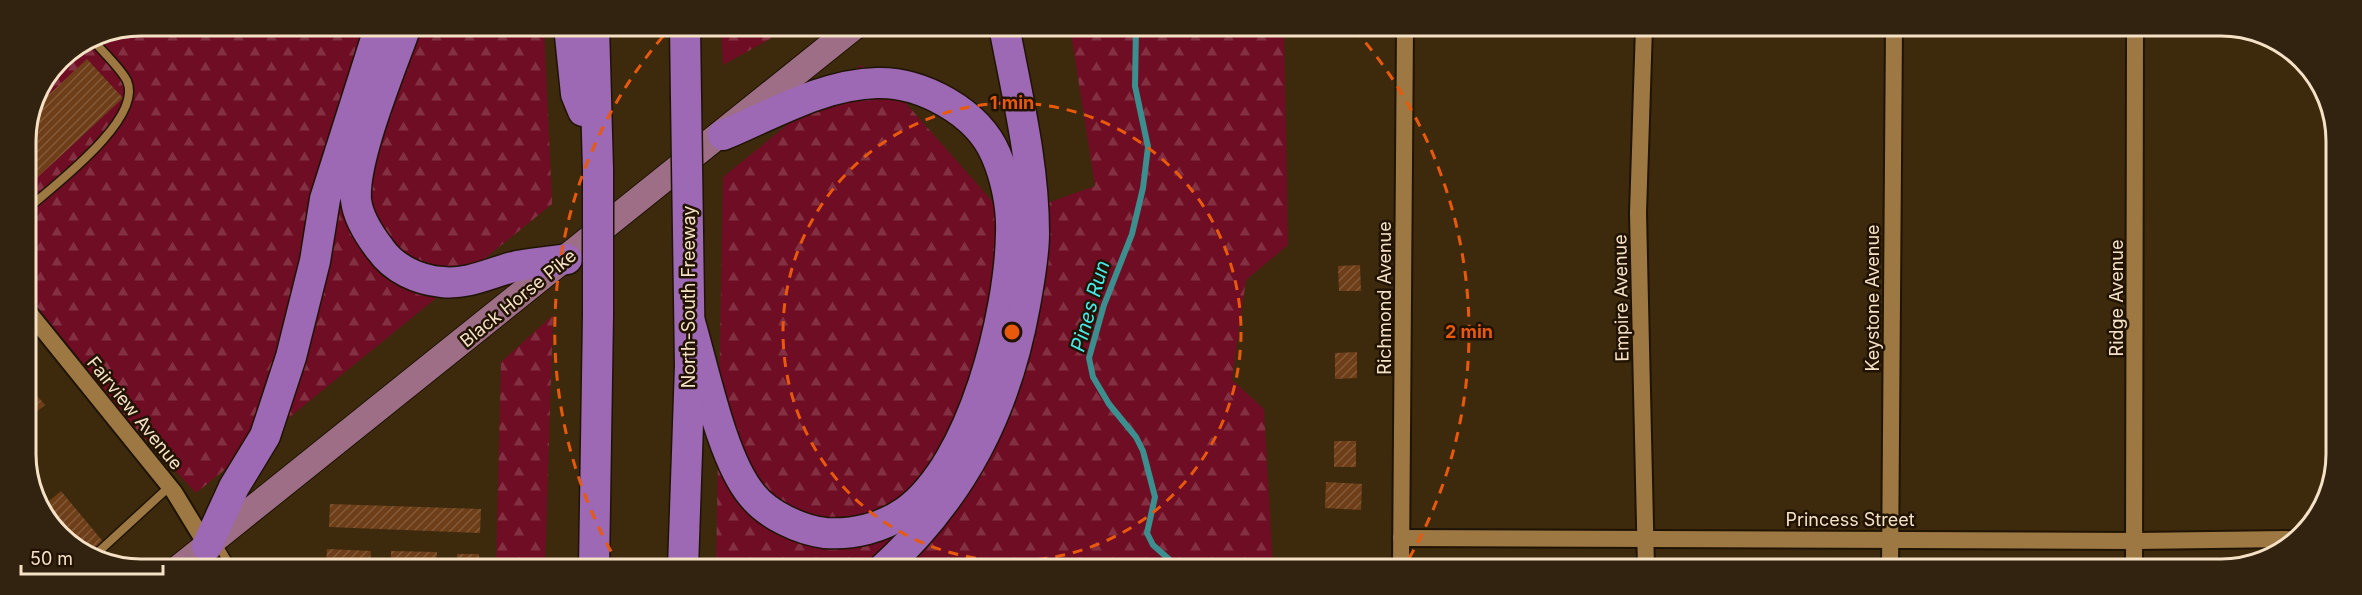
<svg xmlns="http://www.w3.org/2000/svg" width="2362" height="595" viewBox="0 0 2362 595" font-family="Inter,sans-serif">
<defs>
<pattern id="forest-firs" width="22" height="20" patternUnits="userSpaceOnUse" patternTransform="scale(1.5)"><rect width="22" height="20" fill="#6e0d24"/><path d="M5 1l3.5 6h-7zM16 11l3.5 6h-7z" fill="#833042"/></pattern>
<pattern id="building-hatch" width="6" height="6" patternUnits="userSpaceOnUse" patternTransform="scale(1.5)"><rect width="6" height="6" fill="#6e3e19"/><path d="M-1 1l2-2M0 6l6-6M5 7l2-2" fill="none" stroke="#835a39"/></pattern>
</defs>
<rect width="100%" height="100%" fill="#3d2a0d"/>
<g fill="url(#forest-firs)">
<polygon points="141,26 544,26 552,204 196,493 27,313 26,133 59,59 97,34"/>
<polygon points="721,26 793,26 723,65"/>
<polygon points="1070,27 1284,27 1288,245 1246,280 1232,380 1264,409 1273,568 716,568 723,177 861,65 896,92 993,202 1047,203 1095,186"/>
<polygon points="553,315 545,568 496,568 501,362"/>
</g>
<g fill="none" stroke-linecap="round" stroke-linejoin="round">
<polyline stroke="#3b8f8e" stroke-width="6" points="1136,27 1135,86 1148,147 1143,188 1132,234 1104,305 1089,358 1093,377 1109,404 1136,437 1143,451 1155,497 1147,533 1153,545 1179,568"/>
</g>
<g fill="url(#building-hatch)">
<polygon points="87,59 123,98 26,188 26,133 39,104"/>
<polygon points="1360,265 1361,291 1339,291 1338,266"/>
<polygon points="1357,352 1357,378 1335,379 1335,353"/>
<polygon points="27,384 45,405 27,419"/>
<rect x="1334" y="441" width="22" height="26"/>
<polygon points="1326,482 1362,484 1361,510 1325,508"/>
<polygon points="61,491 105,544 93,554 77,545 61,527 57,531 43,506"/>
<polygon points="330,504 481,509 480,533 329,527"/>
<polygon points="327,549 371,551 370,567 326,567"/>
<polygon points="391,551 437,552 436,568 391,567"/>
<rect x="457" y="554" width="22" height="14"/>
<rect x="1338" y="561" width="22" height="7"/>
</g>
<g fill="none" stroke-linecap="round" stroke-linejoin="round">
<g stroke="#1f1404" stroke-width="11">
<g id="service">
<path d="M 26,210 C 52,187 144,119 127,81 C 121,68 100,49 91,38"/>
<polyline points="217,543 231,567"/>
<polyline points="95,555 169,487"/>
</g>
</g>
<g stroke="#1f1404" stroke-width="20">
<g id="minor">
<polyline points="1644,27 1638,213 1646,569"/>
<polyline points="27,310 174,492 207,546"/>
<polyline points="1401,538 2135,541 2298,539"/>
<polyline points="1401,568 1405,27"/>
<polyline points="1890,569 1894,27"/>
<polyline points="2134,569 2135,28"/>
</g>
</g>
<g stroke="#1f1404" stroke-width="28">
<polyline id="primary" points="180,567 855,26"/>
</g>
<g stroke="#1f1404" stroke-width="33">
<g id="motorway">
<path d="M 406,26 C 391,69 353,158 356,200 C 358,218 370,236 380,249 C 394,269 418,280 442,282 C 468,285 492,272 517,266 C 533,263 550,262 567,259"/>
<polyline points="569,26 576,94 583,111"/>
<polyline points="594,26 598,170"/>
<polyline points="685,26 686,97"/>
<path d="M 690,322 C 704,369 722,460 752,495 C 768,515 800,530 825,533 C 853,535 882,528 905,512 C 973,464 1010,312 1011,233 C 1012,208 1006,178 996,155 C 978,112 922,82 877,83 C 824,84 771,115 723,135"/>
<polyline points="207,546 234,487 265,436 291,357 315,261 325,199 380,26"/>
<polyline points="594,568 598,315"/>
<polyline points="683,568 690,366 688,232"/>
<path d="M 884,568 C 963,495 1006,411 1025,305 C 1029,282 1034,257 1034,233 C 1034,163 1017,95 1004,26"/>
</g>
</g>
<use href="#service" stroke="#9d7842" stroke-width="8"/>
<use href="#minor" stroke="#9d7842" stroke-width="16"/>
<use href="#primary" stroke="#9d6e86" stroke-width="26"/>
<use href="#motorway" stroke="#9d68b4" stroke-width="30"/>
<g stroke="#1f1404" stroke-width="33" stroke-linecap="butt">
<g id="motorway-bridge">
<polyline points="686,97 688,232"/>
<polyline points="598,170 598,315"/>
</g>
</g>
<use href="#motorway-bridge" stroke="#9d68b4" stroke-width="30"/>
</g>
<g fill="none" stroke="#e8590c" stroke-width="3" stroke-dasharray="10 8">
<circle cx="1012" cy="332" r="229"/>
<path d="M620 567A457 457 0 0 1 672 26M1354 29A457 457 0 0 1 1404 567"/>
</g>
<g text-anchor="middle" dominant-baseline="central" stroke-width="5" stroke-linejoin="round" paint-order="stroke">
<g font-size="18" fill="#f5e1c6" stroke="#211300">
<text transform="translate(688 297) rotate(-90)">North-South Freeway</text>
<text transform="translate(518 298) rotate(-39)">Black Horse Pike</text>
<text transform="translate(1384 298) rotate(-90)">Richmond Avenue</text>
<text transform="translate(1621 298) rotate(-91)">Empire Avenue</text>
<text transform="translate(1872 298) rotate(-90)">Keystone Avenue</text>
<text transform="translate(2116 298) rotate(-90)">Ridge Avenue</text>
<text transform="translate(135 413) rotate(51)">Fairview Avenue</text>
<text x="1850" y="519">Princess Street</text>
</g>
<g font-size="20" font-style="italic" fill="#46eaea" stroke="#211300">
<text transform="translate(1090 306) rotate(-74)">Pines Run</text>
</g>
</g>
<path d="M0 0H2362V595H0ZM141 36H2221A105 105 0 0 1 2326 141V454A105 105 0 0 1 2221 559H141A105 105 0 0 1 36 454V141A105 105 0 0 1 141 36Z" fill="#322310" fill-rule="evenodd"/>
<path fill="none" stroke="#f5e1c6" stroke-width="3" d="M141 36H2221A105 105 0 0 1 2326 141V454A105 105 0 0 1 2221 559H141A105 105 0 0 1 36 454V141A105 105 0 0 1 141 36Z"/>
<circle cx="1012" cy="332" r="9" fill="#e8590c" stroke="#211300" stroke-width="3"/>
<g font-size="18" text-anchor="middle" font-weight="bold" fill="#e8590c" stroke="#211300" stroke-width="5" stroke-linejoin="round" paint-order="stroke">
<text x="1012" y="109">1 min</text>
<text x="1469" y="338">2 min</text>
</g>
<path d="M21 565v9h142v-9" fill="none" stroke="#f5e1c6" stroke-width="3"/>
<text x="30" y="565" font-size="18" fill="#f5e1c6" stroke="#211300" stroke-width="4.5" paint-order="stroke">50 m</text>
</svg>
